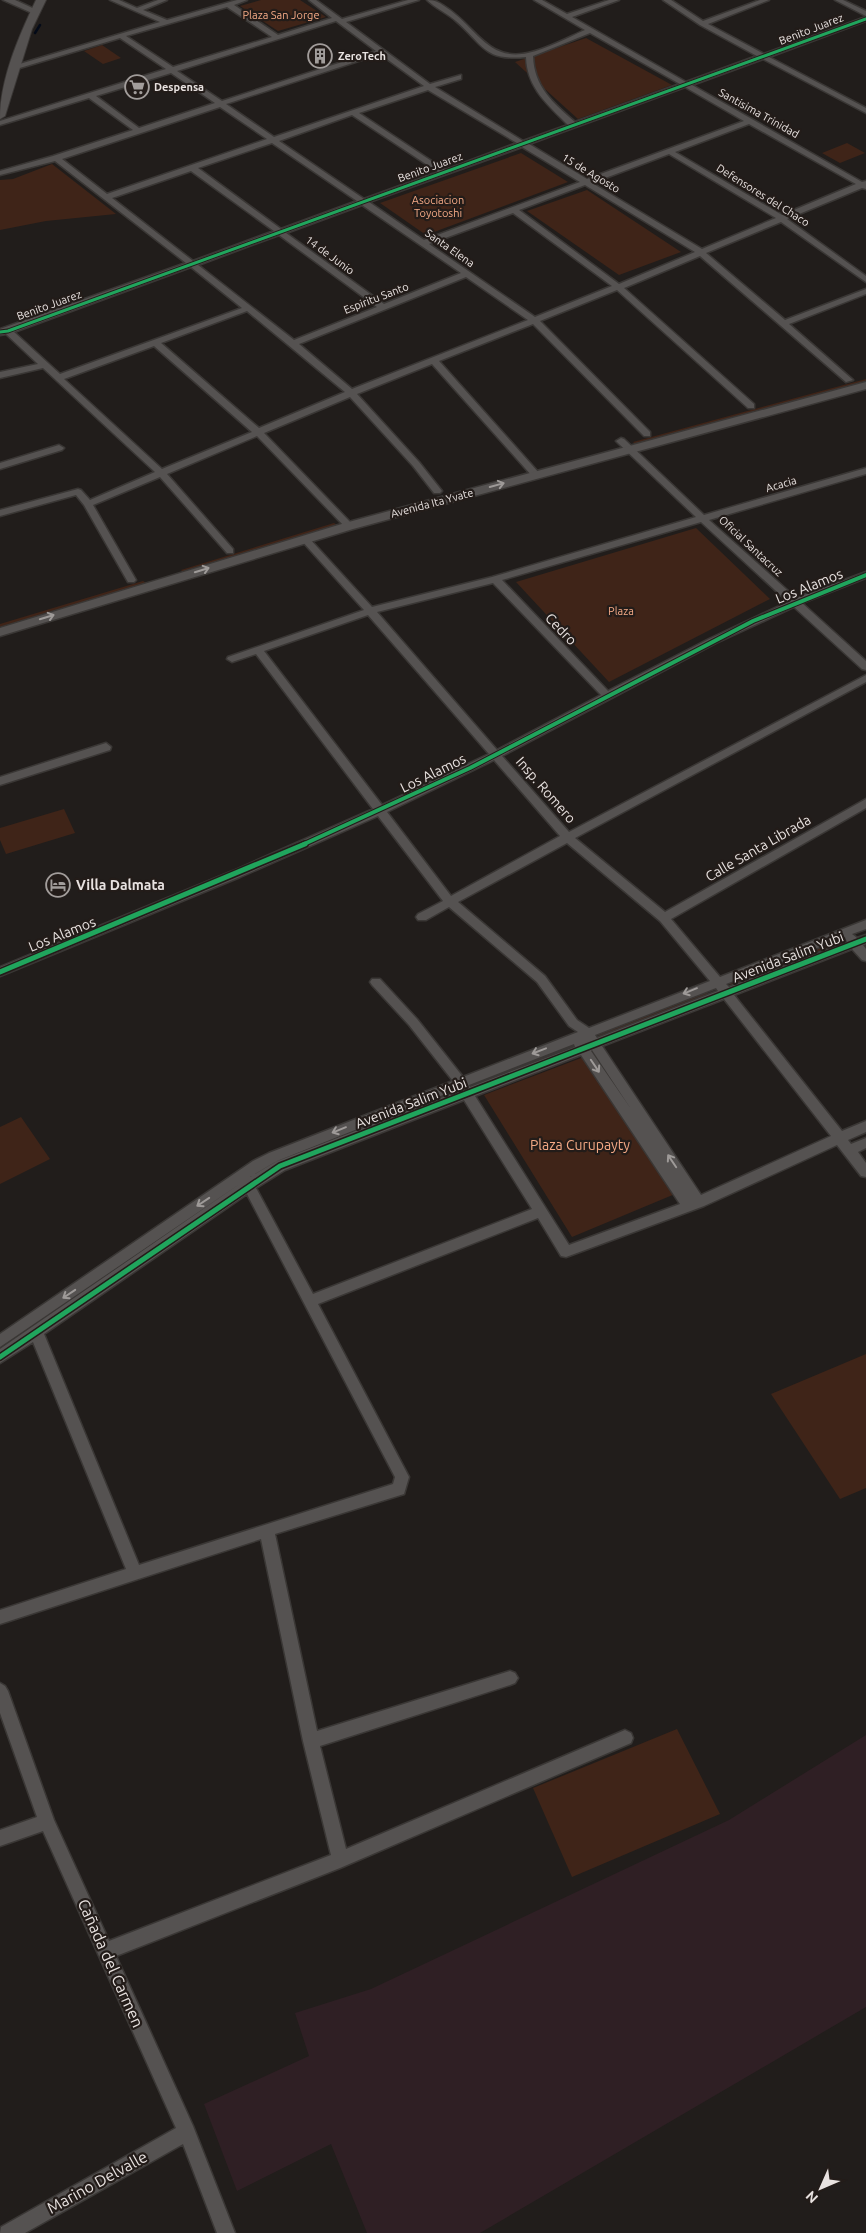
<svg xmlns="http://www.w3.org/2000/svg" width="866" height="2233" viewBox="0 0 866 2233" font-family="Ubuntu,sans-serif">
<rect width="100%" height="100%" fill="#211d1b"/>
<polygon fill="#2f1f24" points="866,1735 866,2007 480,2233 367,2233 331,2144 237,2191 204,2104 309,2056 295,2013 371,1989 729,1820"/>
<g fill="#3f2418">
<polygon points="261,0 300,0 326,17 278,31 240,6"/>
<polygon points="586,38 672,85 578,119 515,62"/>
<polygon points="102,45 121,58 103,64 84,51"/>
<polygon points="847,143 865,153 840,163 822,153"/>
<polygon points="521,153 568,182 426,235 380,203"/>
<polygon points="52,164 116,214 46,221 0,230 0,180 13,179"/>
<polygon points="587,190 681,252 619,275 527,211"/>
<polygon points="866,379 866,381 635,444 633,442"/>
<polygon points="334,523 337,525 183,572 181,570"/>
<polygon points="696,528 770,599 609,682 516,582"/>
<polygon points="143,581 146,583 0,627 0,624"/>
<polygon points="64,809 75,833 6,854 0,840 0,828"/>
<polygon points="835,942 837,944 731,985 729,984"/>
<polygon points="706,992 708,994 600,1036 598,1035"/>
<polygon points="589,1055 675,1194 572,1237 484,1095"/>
<polygon points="21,1117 50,1159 0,1184 0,1127"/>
<polygon points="225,1192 227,1193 0,1350 0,1346"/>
<polygon points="866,1354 866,1488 840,1499 771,1394"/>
<polygon points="677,1729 720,1814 572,1877 533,1788"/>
</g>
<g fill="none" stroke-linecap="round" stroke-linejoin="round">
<polyline stroke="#030a18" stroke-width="2.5" points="35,33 40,25"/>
<g stroke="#3a3735" stroke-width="3">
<g id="minor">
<path d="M 110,0 L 119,0 L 137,8 L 158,0 L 167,0 L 143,10 L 167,20 L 237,0 L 247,0 L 234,5 L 278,35 L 332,18 L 309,0 L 316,0 L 342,19 L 408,0 L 419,0 L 346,22 L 430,84 L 461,75 L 461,79 L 435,87 L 523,141 L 568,125 C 548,105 527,88 526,57 C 483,61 484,45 456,21 C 447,13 435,8 427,0 C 436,0 440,3 447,8 C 476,27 488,62 528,53 C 547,49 567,38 585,30 L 534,0 L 542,0 L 567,14 L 609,0 L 619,0 L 572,17 L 686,82 L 757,56 L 700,25 L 663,0 L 671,0 L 703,21 L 760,0 L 769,0 L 708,24 L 764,54 L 866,17 L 866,21 L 769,57 L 866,108 L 866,113 L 763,59 L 692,85 L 862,182 L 866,181 L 866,189 L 862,188 L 787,219 L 866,276 L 866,282 L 781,222 L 706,253 L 785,320 L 866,289 L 866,294 L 789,324 L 853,380 L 846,382 L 700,256 L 624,288 L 754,404 L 754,408 L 748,408 L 617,290 L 540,321 L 650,432 L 650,436 L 644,436 L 533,324 L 439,361 L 539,473 L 539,477 L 533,477 L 432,364 L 357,394 L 419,462 L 442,491 L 440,493 L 434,493 L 413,466 L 350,397 L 264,433 L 352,524 L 352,528 L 346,528 L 257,436 L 167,474 L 233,549 L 233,553 L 227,553 L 160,477 L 93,505 L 136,580 L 134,582 L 128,582 L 84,505 L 76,495 L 0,516 L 0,510 L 78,489 L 81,490 L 90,500 L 155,472 L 43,368 L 0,378 L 0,372 L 38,364 L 6,334 L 0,335 L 0,329 L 186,263 L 55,161 L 0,175 L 0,171 L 53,156 L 133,130 L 89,98 L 0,125 L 0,121 L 166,69 L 120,38 L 13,70 L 13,66 L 160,22 ZM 227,7 L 272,37 L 173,67 L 126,36 ZM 336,21 L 376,51 L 222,101 L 177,71 ZM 590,33 L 680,84 L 575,122 C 553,103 534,87 533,56 ZM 380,54 L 424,86 L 274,137 L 226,104 ZM 171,73 L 215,103 L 139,128 L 96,96 ZM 685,87 L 744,121 L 587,179 L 529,144 ZM 428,90 L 517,143 L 445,170 L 359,113 ZM 220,107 L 267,139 L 107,194 L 62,159 ZM 352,115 L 438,172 L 364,199 L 279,141 ZM 749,124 L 856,184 L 782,215 L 675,152 ZM 272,143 L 357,201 L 281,229 L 198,168 ZM 522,147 L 580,182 L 424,240 L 369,202 ZM 669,154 L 776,218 L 702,249 L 592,183 ZM 191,171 L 274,231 L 193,261 L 112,198 ZM 585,185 L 695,252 L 619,284 L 519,210 ZM 362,205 L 461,273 L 384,304 L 286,233 ZM 513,213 L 612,286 L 535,317 L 429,244 ZM 279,235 L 377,307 L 294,340 L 198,265 ZM 191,267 L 242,308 L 60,374 L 14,332 ZM 466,277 L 528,320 L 352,389 L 299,344 ZM 247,311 L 345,392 L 259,428 L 161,343 ZM 154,346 L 252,432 L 162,469 L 64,379 Z"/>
<polygon points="835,0 843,0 866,11 866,16"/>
<path d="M 621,438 L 624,439 L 704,515 L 866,468 L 866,474 L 709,520 L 796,598 L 866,572 L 866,578 L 802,603 L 866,661 L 866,670 L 862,669 L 794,607 L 716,643 L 502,756 L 569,832 L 866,675 L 866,682 L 575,838 L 665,912 L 866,799 L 866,808 L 671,919 L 720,977 L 866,920 L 866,929 L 852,934 L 857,938 L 866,935 L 866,944 L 863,945 L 866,949 L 866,961 L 862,960 L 852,949 L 734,995 L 842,1131 L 866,1121 L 866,1132 L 848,1140 L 851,1144 L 866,1138 L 866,1148 L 858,1152 L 866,1163 L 866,1177 L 861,1176 L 837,1145 L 704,1206 L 566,1257 L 561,1256 L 538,1218 L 318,1304 L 409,1477 L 404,1494 L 275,1534 L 317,1731 L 510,1671 L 515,1673 L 518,1678 L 515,1683 L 510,1685 L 320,1746 L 346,1849 L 625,1730 L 631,1733 L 633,1738 L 631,1743 L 340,1868 L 116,1956 L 193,2126 L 235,2233 L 217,2233 L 183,2144 L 25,2233 L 0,2233 L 1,2227 L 176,2128 L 43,1831 L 0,1846 L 0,1830 L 37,1817 L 0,1713 L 0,1683 L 5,1686 L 8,1691 L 54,1820 L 109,1941 L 331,1855 L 303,1741 L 261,1539 L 0,1624 L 0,1610 L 126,1569 L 33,1342 L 0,1363 L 0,1349 L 241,1183 L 0,1347 L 0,1334 L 253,1161 L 269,1153 L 453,1081 L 409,1025 L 372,985 L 370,982 L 372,979 L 380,979 L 417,1019 L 463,1077 L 578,1032 L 569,1026 L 537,982 L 449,907 L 426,920 L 418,920 L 416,917 L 418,914 L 443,901 L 378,816 L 240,877 L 0,976 L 0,967 L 233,871 L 373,809 L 256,654 L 232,662 L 227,659 L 228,657 L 364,610 L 302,541 L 302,537 L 308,537 L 372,607 L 492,577 L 696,517 L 618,443 L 616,441 ZM 701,522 L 788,602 L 709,639 L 608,691 L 502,580 ZM 493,583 L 601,695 L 497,750 L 377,612 ZM 368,615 L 489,754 L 382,805 L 264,651 ZM 494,760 L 560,836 L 451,896 L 387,812 ZM 567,843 L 660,921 L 710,981 L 589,1028 L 577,1020 L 545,976 L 458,902 ZM 845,937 L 847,942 L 729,987 L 726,984 ZM 716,988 L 718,991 L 597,1038 L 595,1035 ZM 724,999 L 831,1136 L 701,1195 L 602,1046 ZM 574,1044 L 575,1047 L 470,1087 L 469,1085 ZM 592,1050 L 631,1109 L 591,1051 ZM 581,1055 L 680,1204 L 569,1245 L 475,1096 ZM 458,1089 L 459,1091 L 275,1162 L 250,1177 L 277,1161 ZM 464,1100 L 532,1209 L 313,1294 L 256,1188 L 285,1170 ZM 247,1194 L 395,1477 L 393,1484 L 139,1565 L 44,1334 Z"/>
<polygon points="59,445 64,448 62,450 0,469 0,463"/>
<polygon points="106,743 111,747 110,750 0,785 0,777"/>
</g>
</g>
<g stroke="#3a3735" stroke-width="3">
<g id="tertiary">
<polygon points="3,0 15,0 39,11 32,13"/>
<polygon points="866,382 866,389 353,529 0,636 0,628 345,523"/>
</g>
</g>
<g stroke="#3a3735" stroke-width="2">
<path id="secondary" d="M 36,0 L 46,0 L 32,29 L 5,116 L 0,119 C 0,79 19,36 36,0 Z"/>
</g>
<use href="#minor" fill="#555251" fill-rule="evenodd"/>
<use href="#tertiary" fill="#555251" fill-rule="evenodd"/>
<use href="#secondary" fill="#555251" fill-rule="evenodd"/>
<g stroke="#231c19" stroke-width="5">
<polyline id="cycleway-far2" points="0,332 8,331 866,19"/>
</g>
<g stroke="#231c19" stroke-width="6">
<polyline id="cycleway-far1" points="302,845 470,768 753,621 866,575"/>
</g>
<g stroke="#231c19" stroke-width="8">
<g id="cycleway">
<polyline points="0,972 305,844"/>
<polyline points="0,1357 280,1166 866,939"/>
</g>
</g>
<use href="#cycleway-far2" stroke="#20a55d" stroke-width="3"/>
<use href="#cycleway-far1" stroke="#20a55d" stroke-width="4"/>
<use href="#cycleway" stroke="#20a55d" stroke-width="5"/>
</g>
<defs><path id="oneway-shaft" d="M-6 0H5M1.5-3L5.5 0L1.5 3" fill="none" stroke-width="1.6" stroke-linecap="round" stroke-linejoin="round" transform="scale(1.25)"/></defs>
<g stroke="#9e9a98">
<use href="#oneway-shaft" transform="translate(497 485) rotate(-15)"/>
<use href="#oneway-shaft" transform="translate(202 570) rotate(-17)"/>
<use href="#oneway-shaft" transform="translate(47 617) rotate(-17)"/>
<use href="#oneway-shaft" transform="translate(690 991) rotate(158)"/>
<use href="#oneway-shaft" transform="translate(539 1051) rotate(159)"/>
<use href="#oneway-shaft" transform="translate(595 1066) rotate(56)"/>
<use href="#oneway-shaft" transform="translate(339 1130) rotate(158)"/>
<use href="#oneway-shaft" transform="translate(672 1161) rotate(-124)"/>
<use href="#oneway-shaft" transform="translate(203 1202) rotate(146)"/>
<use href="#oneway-shaft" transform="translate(69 1294) rotate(146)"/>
</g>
<defs>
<g id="building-ring" transform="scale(1.25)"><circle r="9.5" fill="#231c19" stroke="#a29d9b" stroke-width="1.5"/><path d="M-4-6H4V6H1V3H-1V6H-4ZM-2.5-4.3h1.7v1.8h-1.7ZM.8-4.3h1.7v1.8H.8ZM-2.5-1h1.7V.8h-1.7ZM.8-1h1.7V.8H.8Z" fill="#a29d9b"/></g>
<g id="supermarket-ring" transform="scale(1.25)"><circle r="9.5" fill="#231c19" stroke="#a29d9b" stroke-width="1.5"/><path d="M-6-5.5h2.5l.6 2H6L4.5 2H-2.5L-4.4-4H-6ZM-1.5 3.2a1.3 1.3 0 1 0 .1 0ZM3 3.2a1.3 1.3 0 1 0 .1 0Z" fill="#a29d9b"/></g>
<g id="hotel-ring" transform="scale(1.25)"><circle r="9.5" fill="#231c19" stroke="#a29d9b" stroke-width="1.5"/><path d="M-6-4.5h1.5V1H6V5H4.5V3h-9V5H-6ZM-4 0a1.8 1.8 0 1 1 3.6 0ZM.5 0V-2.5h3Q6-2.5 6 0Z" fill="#a29d9b"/></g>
</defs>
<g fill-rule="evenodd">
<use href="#building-ring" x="320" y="56"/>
<use href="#supermarket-ring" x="137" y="87"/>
<use href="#hotel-ring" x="58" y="885"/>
</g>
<g text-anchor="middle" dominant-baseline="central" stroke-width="4.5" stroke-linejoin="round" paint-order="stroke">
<g font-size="11" fill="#f5aa86" stroke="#231c19">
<text x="281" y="15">Plaza San Jorge</text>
<text x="438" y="200">Asociacion<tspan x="438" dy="13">Toyotoshi</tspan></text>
<text x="621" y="611">Plaza</text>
</g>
<g font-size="11" fill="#e8e2e0" stroke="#231c19">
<text transform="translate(811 29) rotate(-21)">Benito Juarez</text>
<text transform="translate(759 113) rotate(29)">Santisima Trinidad</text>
<text transform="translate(430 167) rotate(-20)">Benito Juarez</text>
<text transform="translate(591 173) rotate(31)">15 de Agosto</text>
<text transform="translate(763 195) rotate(32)">Defensores del Chaco</text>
<text transform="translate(450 248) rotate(35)">Santa Elena</text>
<text transform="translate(330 255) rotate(36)">14 de Junio</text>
<text transform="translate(376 298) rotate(-21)">Espiritu Santo</text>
<text transform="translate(49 305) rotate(-20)">Benito Juarez</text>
<text transform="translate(781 484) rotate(-16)">Acacia</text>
<text transform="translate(432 503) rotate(-15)">Avenida Ita Yvate</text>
<text transform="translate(751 546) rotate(43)">Oficial Santacruz</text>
</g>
<g font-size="11" font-weight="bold" fill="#e8e2e0" stroke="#231c19" text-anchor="start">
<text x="338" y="56">ZeroTech</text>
<text x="154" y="87">Despensa</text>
</g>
<g font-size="14" fill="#e8e2e0" stroke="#231c19">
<text transform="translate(809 586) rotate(-22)">Los Alamos</text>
<text transform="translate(561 629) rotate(46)">Cedro</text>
<text transform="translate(433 773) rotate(-26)">Los Alamos</text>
<text transform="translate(546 790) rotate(49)">Insp. Romero</text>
<text transform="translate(758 848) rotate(-30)">Calle Santa Librada</text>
<text transform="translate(62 934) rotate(-22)">Los Alamos</text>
<text transform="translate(788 957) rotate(-21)">Avenida Salim Yubi</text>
<text transform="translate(411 1103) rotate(-21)">Avenida Salim Yubi</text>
</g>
<g font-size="14" font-weight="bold" fill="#e8e2e0" stroke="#231c19" text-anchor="start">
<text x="76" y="885">Villa Dalmata</text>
</g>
<g font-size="14" fill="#f5aa86" stroke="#231c19">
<text x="580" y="1145">Plaza Curupayty</text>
</g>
<g font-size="16" fill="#e8e2e0" stroke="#231c19">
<text transform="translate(111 1963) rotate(66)">Cañada del Carmen</text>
<text transform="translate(97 2182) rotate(-29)">Marino Delvalle</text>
</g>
</g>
<g transform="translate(821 2188) rotate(225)" stroke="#231c19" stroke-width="4" paint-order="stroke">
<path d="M0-4L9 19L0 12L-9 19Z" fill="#e8e2e0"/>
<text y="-8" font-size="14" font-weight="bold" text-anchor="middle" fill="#e8e2e0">N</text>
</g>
</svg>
